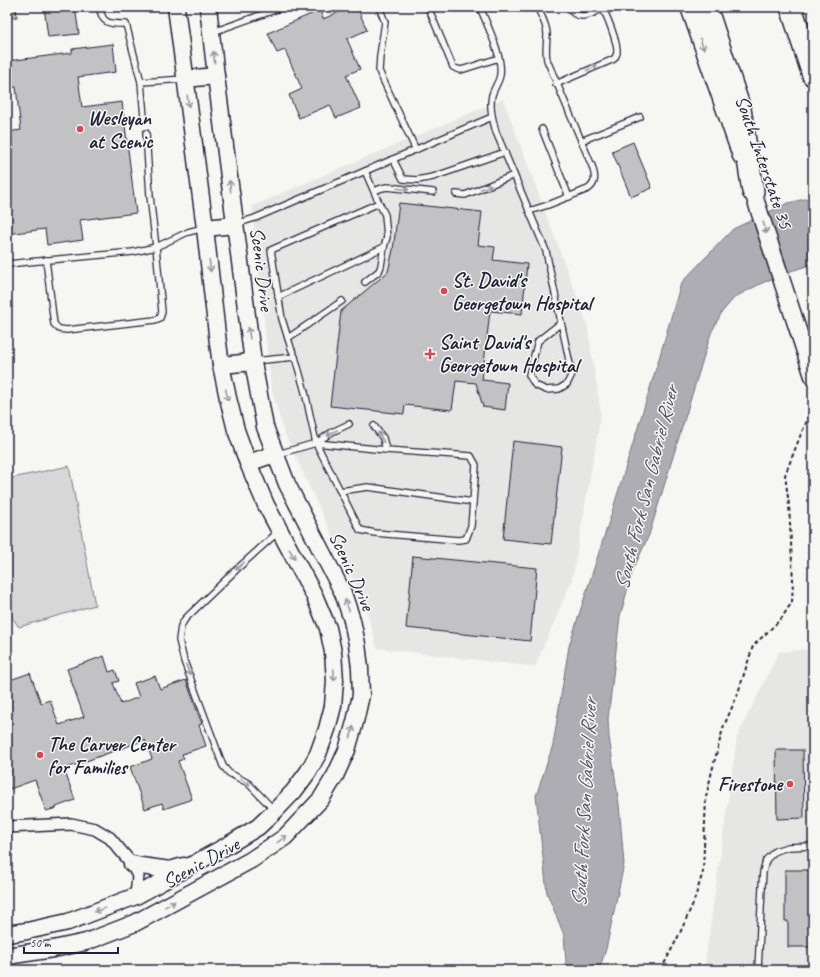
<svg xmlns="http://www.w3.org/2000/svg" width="820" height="977" viewBox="0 0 820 977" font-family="Caveat,sans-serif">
<rect width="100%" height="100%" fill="#f6f6f2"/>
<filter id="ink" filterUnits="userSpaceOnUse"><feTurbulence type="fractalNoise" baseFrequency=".025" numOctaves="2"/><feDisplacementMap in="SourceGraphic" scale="8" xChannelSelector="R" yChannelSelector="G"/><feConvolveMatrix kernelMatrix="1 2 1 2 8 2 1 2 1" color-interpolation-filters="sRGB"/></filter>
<g filter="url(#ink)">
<g fill="#e6e6e4">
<polygon points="503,99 587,323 601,414 572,580 535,667 377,648 364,601 331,533 283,430 271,386 252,206"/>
<polygon points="813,649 813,970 704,970 737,737 779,652"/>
</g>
<polygon fill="#d7d7d7" stroke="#7c7c89" points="69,466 95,605 19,627 7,611 7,479"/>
<polygon fill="#adadb3" stroke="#757583" points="813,197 813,264 788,272 762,283 735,297 722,312 711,333 649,535 633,570 620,616 608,719 609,737 619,804 624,864 606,949 599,970 562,970 566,962 564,935 547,893 536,796 553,745 569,646 611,515 658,362 681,283 733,229 788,203"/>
<g fill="#c2c2c4" stroke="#22223b">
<polygon points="7,7 16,7 17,17 7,18"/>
<polygon points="44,7 75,7 79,34 48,37"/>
<polygon points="350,7 357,7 367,30 347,39 360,69 346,75 361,108 336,118 330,105 299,118 289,95 302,89 285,50 277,53 268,33 320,10 323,19"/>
<polygon points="113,44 116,72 78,77 82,107 122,102 136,213 80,220 83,240 47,245 45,229 7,234 7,132 21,130 16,87 7,88 7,61 72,53 72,49"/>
<polygon points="633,142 652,188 631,197 612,151"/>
<polygon points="399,203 482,212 478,245 495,247 493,260 527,264 522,314 490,311 482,380 508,383 505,410 483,407 476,383 456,381 452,410 405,405 404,414 330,406 341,311 388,272 393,250"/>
<polygon points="513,441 562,447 551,544 503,539"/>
<polygon points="413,556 537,568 530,641 406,628"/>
<polygon points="104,656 109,672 115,670 119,681 113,683 121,704 139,697 134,683 155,676 160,689 186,680 202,724 199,725 206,746 182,754 184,759 178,761 192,799 164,809 162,803 145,809 130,767 152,759 145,740 64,769 75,800 56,807 57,808 46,811 35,780 7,790 7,741 12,739 7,726 7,681 30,673 41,703 50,700 59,725 84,717 67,669"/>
<polygon points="776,750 803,750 804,818 777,819"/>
<polygon points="785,870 813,870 813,947 788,947 788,921 785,921"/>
</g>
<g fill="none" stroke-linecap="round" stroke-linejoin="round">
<g stroke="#22223b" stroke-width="8">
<g id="lane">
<path d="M 100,7 C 101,25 112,24 126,24 L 141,82"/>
<polyline points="379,7 385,22 380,56 379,71 416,150"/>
<polyline points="428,7 453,67 457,69 461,70 499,58"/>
<path d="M 480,7 C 487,25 503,56 500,75 C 499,82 494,88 492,95 C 489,108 493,120 496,132 L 546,251 L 572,374 L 567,384 L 559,389 L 546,390 L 535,385 L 529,375 L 538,341 L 561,323"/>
<path d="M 568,7 C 577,22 591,15 603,8"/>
<polyline points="213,32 283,7"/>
<path d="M 556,84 L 614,59 C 616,56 616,56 617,53 C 618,43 607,16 602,7"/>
<polyline points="144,117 141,82 185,79"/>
<polyline points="542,129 569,197"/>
<polyline points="581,141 640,117"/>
<polyline points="393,159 403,179 417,180 433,177 505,152"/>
<polyline points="365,171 379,203"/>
<polyline points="374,191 382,188 387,187 433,192"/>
<polyline points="456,194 465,195 514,175"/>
<path d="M 529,211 L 548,205 L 588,189 C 597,183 595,175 592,166 L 547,60 C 545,51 547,43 547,34 C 547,25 541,15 537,7"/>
<polyline points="236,224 255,218 492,117"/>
<polyline points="46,260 54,324 59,329 67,330 155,320 160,318 162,312 156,247 150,196 146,133"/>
<polyline points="7,264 133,252 156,247 188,232 204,228"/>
<polyline points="365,282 379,271 381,266 384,247"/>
<polyline points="278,297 384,247 387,237 385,215 379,203 271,250 282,319 291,348 295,357 305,392 316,443"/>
<polyline points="288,338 342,301"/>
<polyline points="254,361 295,357"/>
<polyline points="374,426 383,438 386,450"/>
<polyline points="316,443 332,432 349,424"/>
<polyline points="278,454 316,443 360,530 375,533 458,540 466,539 471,526 476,465 471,456 386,450 316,443"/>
<polyline points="340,491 368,487 473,502"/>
<polyline points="274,810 248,783 229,773 223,766 184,661 179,640 181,626 185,619 237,569 278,532"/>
<polyline points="758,970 762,887 763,872 766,860 775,851 788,847 813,846"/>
</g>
</g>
<g stroke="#22223b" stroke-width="14">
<polyline id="street" points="7,827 71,824 95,829 110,838 132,864 138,876 136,896"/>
</g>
<g stroke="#22223b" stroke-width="19">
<g id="secondary">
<polyline points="689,7 741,156"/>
<polyline points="185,79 216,76"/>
<polyline points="749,180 813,376"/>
<polyline points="205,228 235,225"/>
<polyline points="221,365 253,362"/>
<polyline points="248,463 275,454"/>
<polyline points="132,864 141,866 170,870 184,866"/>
<polyline points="7,934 27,931 68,922 136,896 228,845 258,827 275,811 294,791 308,772 318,754 327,729 333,706 335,681 333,652 328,628 314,595 266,505 248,463 236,430 228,398 221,365 218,343 205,228 176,7"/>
<polyline points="7,956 53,949 86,942 135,923 251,860 285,837 321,799 335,776 347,750 355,722 361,695 360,668 357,644 352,620 343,593 287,484 265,427 253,362 216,76 208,7"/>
</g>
</g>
<g stroke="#22223b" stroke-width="24">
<g id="highway">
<polyline points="706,7 740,109 753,191"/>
<polyline points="791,7 813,75"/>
</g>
</g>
<polyline stroke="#22223b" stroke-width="2" stroke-dasharray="4 3" stroke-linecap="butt" points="661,970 680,933 694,901 703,872 706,797 712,771 723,728 737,696 753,646 781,619 792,602 793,581 789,505 785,475 801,434 813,408"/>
<use href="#lane" stroke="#f6f6f2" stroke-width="5.5"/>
<use href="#street" stroke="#f6f6f2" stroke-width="11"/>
<use href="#secondary" stroke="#f6f6f2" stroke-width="16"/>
<use href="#highway" stroke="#f6f6f2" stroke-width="21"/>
</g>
<defs><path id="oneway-shaft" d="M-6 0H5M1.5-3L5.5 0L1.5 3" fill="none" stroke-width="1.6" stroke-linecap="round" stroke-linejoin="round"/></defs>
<g stroke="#9797a0">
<use href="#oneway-shaft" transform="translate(702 44) rotate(71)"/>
<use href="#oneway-shaft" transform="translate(214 57) rotate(-96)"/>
<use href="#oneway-shaft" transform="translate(592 68) rotate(-24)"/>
<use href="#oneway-shaft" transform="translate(188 101) rotate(82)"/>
<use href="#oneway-shaft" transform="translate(230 186) rotate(-97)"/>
<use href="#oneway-shaft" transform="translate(486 187) rotate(-21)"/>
<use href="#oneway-shaft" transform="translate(403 189) rotate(5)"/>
<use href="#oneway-shaft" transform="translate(765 228) rotate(72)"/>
<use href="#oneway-shaft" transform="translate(210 266) rotate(84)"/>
<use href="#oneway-shaft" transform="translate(249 333) rotate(-98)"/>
<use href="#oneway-shaft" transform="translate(227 395) rotate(77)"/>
<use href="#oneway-shaft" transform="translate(332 433) rotate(150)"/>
<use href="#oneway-shaft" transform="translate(381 437) rotate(-117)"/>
<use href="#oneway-shaft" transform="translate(292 554) rotate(62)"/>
<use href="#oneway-shaft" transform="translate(240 566) rotate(138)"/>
<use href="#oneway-shaft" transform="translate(347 605) rotate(-110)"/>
<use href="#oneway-shaft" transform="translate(188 670) rotate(70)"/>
<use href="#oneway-shaft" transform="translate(334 675) rotate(87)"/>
<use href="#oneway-shaft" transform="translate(352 732) rotate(-75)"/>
<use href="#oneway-shaft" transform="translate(245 782) rotate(34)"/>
<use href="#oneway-shaft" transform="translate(282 839) rotate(-36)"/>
<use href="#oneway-shaft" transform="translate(170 904) rotate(-29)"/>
<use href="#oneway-shaft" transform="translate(100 910) rotate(159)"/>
</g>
</g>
<g fill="#d1495b" stroke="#f6f6f2" stroke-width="1.5">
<circle cx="80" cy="129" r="4"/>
<circle cx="444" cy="291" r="4"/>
<path d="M428 348h4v4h4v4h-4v4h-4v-4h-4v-4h4z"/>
<circle cx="40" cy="755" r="4"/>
<circle cx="790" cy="784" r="4"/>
</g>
<g text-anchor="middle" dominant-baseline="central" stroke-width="3" stroke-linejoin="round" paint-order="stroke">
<g font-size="20" font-weight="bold" fill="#22223b" stroke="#f6f6f2" text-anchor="start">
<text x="88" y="118">Wesleyan<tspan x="88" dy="23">at Scenic</tspan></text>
<text x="452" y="280">St. David's<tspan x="452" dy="23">Georgetown Hospital</tspan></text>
<text x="439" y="342">Saint David's<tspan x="439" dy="23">Georgetown Hospital</tspan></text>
<text x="48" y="744">The Carver Center<tspan x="48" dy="23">for Families</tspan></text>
<text x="782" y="784" text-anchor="end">Firestone</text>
</g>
<g font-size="20" fill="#22223b" stroke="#f6f6f2">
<text transform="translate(764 162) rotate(71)">South Interstate 35</text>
<text transform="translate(262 269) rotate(83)">Scenic Drive</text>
<text transform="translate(352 571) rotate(66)">Scenic Drive</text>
<text transform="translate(201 863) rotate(-29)">Scenic Drive</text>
</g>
<g font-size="21" font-style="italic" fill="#535365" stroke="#f6f6f2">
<text transform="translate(646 488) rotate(-76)">South Fork San Gabriel River</text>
<text transform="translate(584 803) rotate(-87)">South Fork San Gabriel River</text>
</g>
</g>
<rect width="820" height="977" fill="none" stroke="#f6f6f2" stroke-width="24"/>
<rect x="12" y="12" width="796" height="953" fill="none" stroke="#22223b" stroke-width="1.5" filter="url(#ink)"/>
<path d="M24 947v6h94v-6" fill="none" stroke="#22223b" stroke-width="2"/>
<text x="30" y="947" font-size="12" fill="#22223b" stroke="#f6f6f2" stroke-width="3" paint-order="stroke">50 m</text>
</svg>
